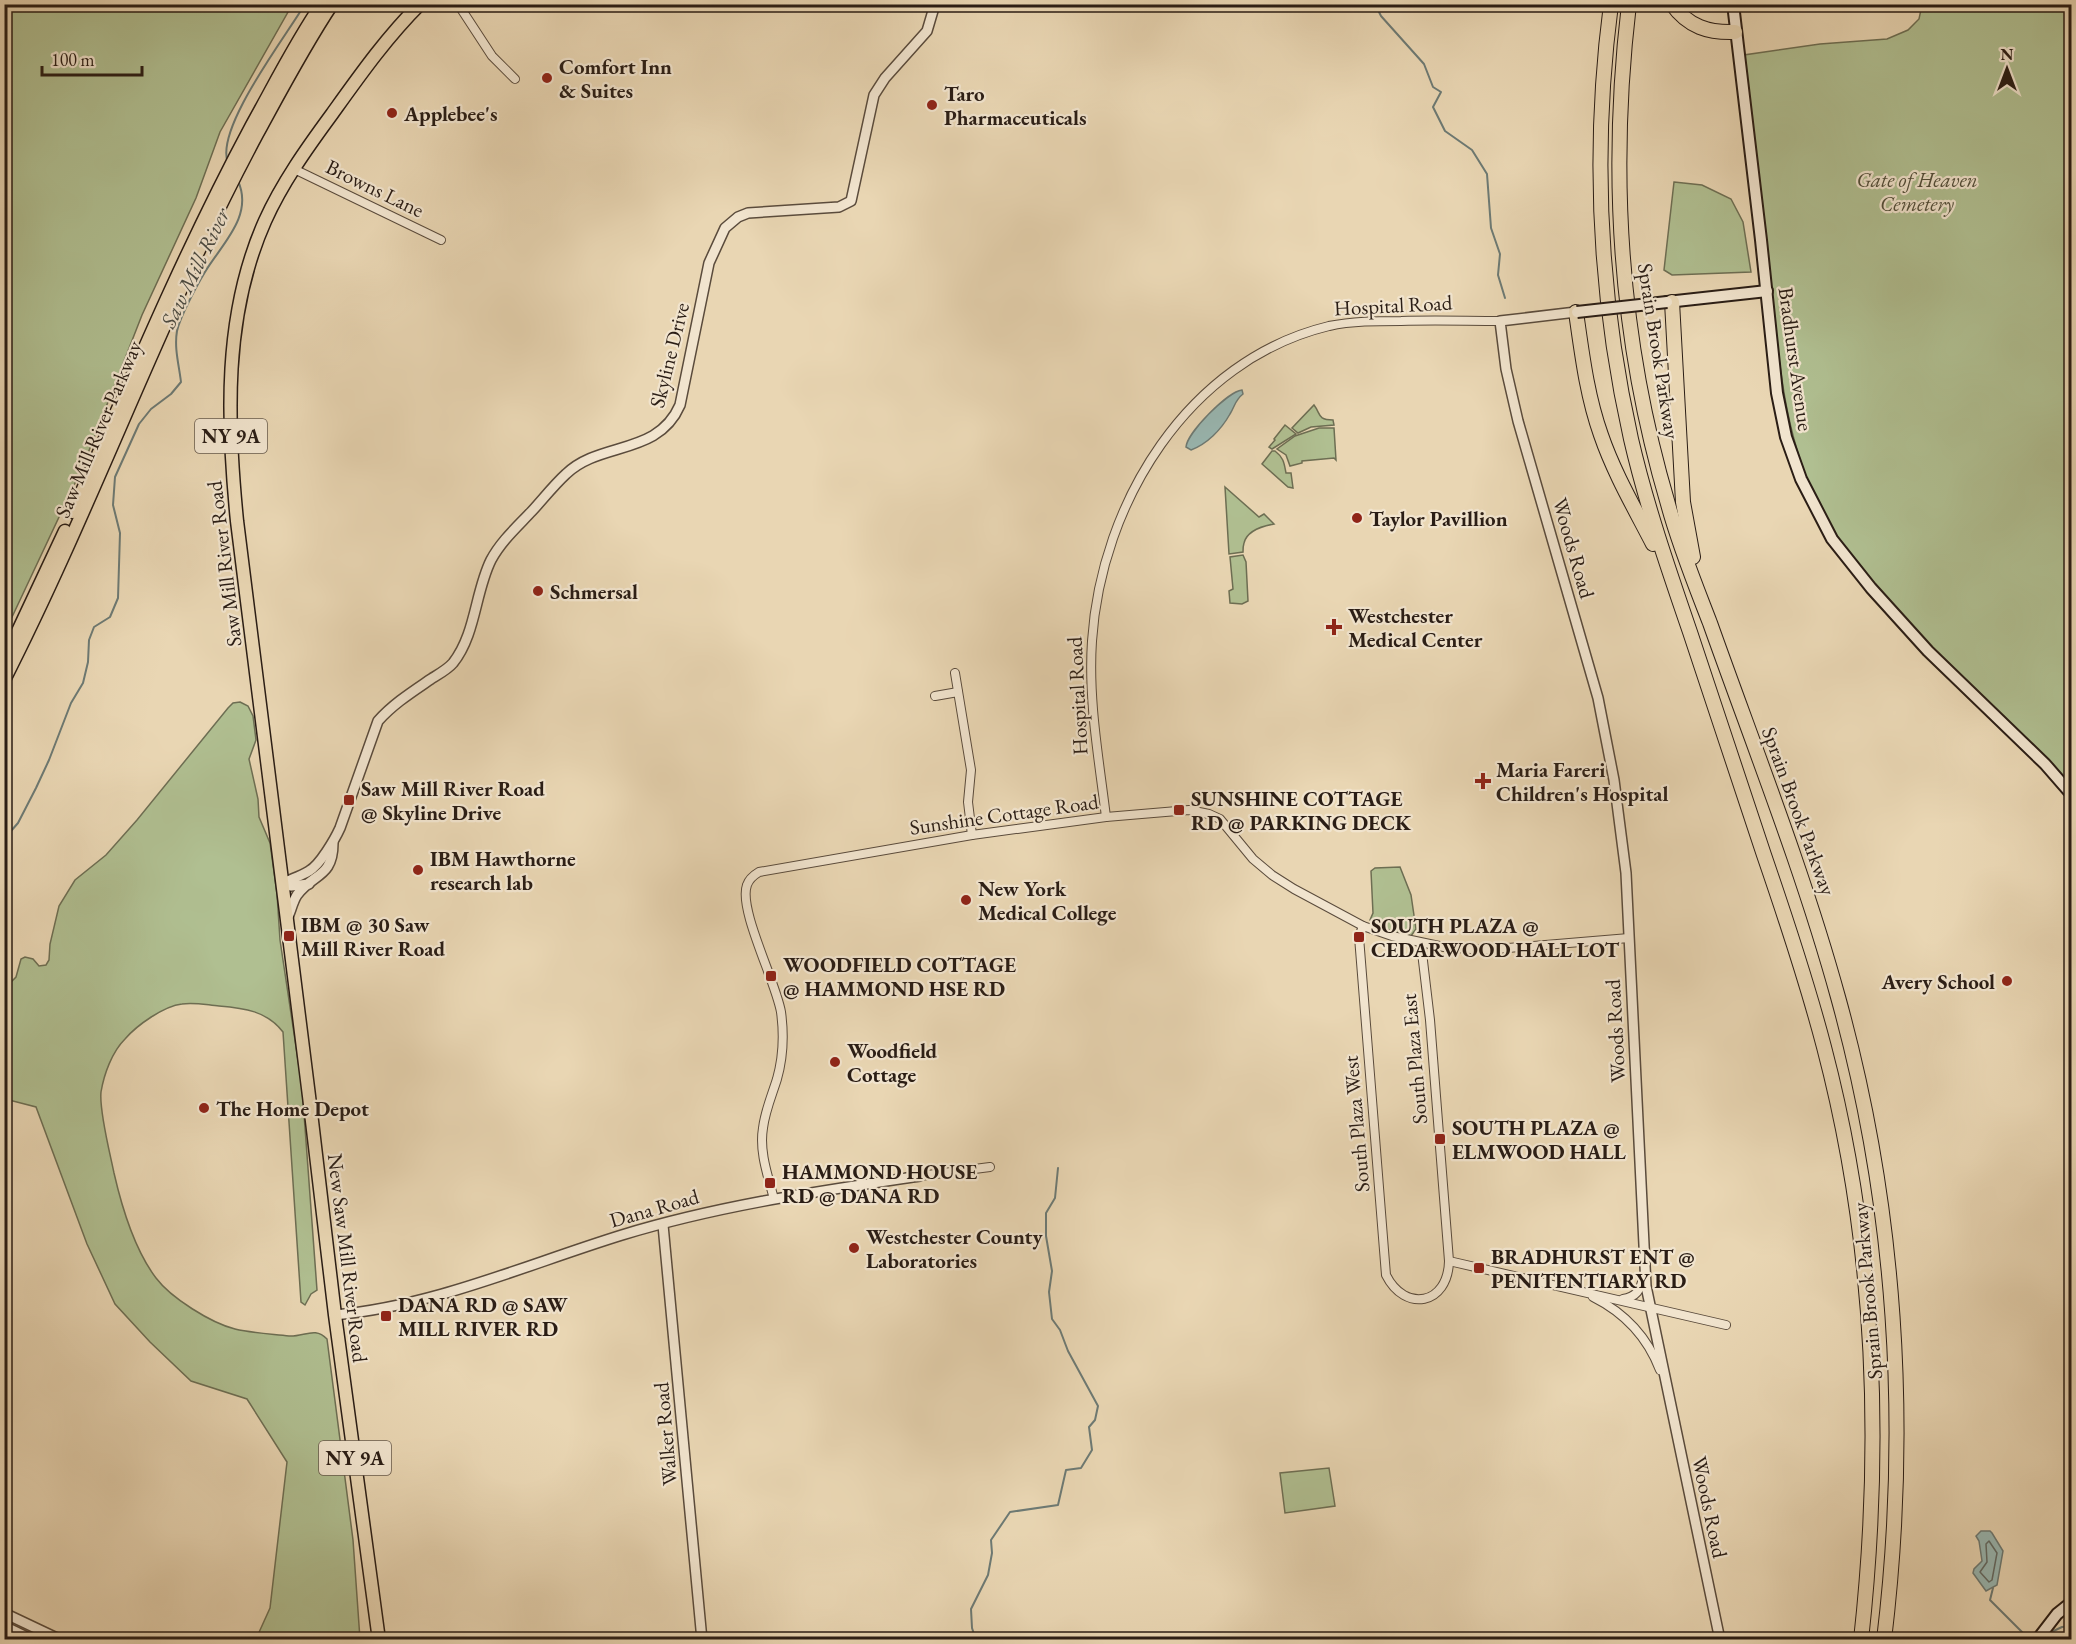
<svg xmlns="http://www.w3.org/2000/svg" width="2076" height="1644" viewBox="0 0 2076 1644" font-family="'EB Garamond',serif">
<rect width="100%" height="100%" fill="#e9d6b3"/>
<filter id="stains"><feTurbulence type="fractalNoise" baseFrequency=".00333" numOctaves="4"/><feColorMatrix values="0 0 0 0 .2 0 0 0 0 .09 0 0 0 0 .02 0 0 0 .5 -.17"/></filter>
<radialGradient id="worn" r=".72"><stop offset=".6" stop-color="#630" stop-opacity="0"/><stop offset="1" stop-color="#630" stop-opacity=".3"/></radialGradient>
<g fill="#b0bf91" stroke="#6d6e53" stroke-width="1.5">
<polygon points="4,5 292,5 220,132 196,198 142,315 83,466 5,632"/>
<path d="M 1922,5 L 2071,5 L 2071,788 C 2006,723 1938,660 1879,589 C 1860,567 1840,546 1826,521 C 1781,438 1778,349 1768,257 C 1761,190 1752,122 1744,55 L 1820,44 L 1887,39 L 1908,30 L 1919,19 Z"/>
<polygon points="1674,182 1702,185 1731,199 1743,222 1751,272 1672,275 1664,270"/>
<path d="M 1314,405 C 1321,414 1317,420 1333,420 L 1334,425 L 1311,427 L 1298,433 L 1292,428 Z"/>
<polygon points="1285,425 1296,434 1272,449 1269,447 1275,440 1274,439"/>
<polygon points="1319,428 1334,428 1336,460 1334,458 1302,461 1302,463 1290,466 1286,455 1277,449 1295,436"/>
<path d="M 1272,451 L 1275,451 C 1284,458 1284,463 1286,473 L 1291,473 L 1293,488 L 1288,487 L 1262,464 Z"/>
<path d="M 1225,487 L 1259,517 L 1264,514 L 1274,524 C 1263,526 1247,530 1244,543 C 1243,546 1243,549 1243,552 L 1229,554 Z"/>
<polygon points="1243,555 1246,562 1248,601 1242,604 1230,603 1229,591 1233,589 1230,557"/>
<path d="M 240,702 L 248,706 L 253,716 L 256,740 L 249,759 L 258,799 L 259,817 L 270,843 L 277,894 L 280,940 L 302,1087 L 317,1290 L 311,1294 L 305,1305 L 301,1302 L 283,1032 C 267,1011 244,1008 219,1006 C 207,1005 194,1002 182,1004 C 164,1006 137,1025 125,1039 C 112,1052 104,1074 101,1092 C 99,1111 110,1153 114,1173 C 122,1208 134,1249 156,1278 C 171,1298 211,1323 235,1329 C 252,1333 272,1334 289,1336 C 304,1337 315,1326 327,1339 L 353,1540 L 360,1639 L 256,1639 L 270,1608 L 287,1462 L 247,1399 L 191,1381 L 150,1342 L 115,1304 L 87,1244 L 36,1107 L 5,1099 L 5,988 L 16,977 L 21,959 L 25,957 L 33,959 L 39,966 L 46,965 L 49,960 L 50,944 L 59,906 L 75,880 L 106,855 L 137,820 L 228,708 L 233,703 Z"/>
<path d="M 1400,867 L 1411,895 L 1416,929 L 1411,936 C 1398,933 1381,929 1370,920 L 1373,913 L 1371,871 L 1375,868 Z"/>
<polygon points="1329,1468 1335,1506 1285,1513 1280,1473"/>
</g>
<g fill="#99b8b3" stroke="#6d7a74" stroke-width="1.5">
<path d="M 1242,390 L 1243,394 C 1235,400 1235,406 1230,414 C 1221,430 1207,444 1191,450 L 1186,447 C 1187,433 1227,392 1242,390 Z"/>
<polygon points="1981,1531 1990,1531 1992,1533 2003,1551 1997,1585 1986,1591 1973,1573 1974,1569 1982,1561 1979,1541 1976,1536"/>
</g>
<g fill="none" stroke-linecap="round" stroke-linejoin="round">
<polygon stroke="#626a64" stroke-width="1.5" points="1989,1541 1997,1553 1992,1580 1989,1582 1980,1572 1987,1562 1986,1544"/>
<g stroke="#6d7a74" stroke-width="2">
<polyline points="1382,4 1378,10 1381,16 1424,64 1433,87 1441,92 1433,107 1445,131 1472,150 1487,174 1491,228 1500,254 1498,275 1505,298"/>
<path d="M 228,163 C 214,129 287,35 305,4"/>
<path d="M 4,839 L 18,823 L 36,788 L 49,760 L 71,703 L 83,683 L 88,662 L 89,640 L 94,627 L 110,617 L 118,598 L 120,533 L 113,505 L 115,477 L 139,424 L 151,409 L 171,394 L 181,382 C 179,365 174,348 177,331 C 180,317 197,285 205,272 C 221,245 254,216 238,181"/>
<polyline points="1993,1588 1990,1600 2028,1638"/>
<polyline points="2047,1634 2062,1627 2072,1626"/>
<polyline points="976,1640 972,1628 971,1609 988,1575 992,1553 991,1540 1010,1512 1058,1505 1066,1470 1081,1468 1092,1450 1089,1427 1095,1420 1098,1406 1068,1351 1060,1330 1052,1319 1049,1292 1052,1271 1046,1236 1046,1213 1055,1198 1058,1168"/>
</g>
<g stroke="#5a4b3c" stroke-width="10">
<g id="minor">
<polyline points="458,4 492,56 515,79"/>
<polyline points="294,169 441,240"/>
<polyline points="955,673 971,770 968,802 972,835"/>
<polyline points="935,696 958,692"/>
<path d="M 1106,817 C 1099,759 1088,700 1092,641 C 1101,503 1188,360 1329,326 C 1352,321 1377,321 1401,321 C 1434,320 1467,321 1500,321"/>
<path d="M 1363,926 L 1359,937 L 1386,1275 C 1405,1313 1448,1305 1449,1261 L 1430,1020 L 1421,944"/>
<polyline points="920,1176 990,1167"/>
<path d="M 774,1199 C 768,1176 759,1152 763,1128 C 765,1111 772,1095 777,1079 C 783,1058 784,1034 781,1012 C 776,982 738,909 747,885 C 749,879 754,875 759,872 L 972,835 L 1106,817 L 1189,810 L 1209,814 L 1220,819 L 1253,859 L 1272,875 L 1294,889 L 1363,926 L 1392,936 L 1444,947 L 1484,950 L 1629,938"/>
<polyline points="1449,1261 1726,1325"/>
<path d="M 1593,1297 C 1625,1313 1647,1336 1660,1370"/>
<path d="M 1623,1299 C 1636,1297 1641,1290 1643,1277"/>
</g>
</g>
<g stroke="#5a4b3c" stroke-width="12">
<g id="tertiary">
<polyline points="1576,312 1500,321 1506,369 1518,421 1598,698 1614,780 1626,873 1646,1286 1720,1640"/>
<path d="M 283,883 C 291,879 301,876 309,871 C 320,865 335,839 340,828 L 378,721 C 393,704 412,692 431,679 C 439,674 448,669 453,663 C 476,634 475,592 491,560 C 501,541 518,526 532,511 C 543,499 554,485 566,474 C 600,441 658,456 680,405 L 709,263 L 725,228 L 738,217 L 748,213 L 839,207 L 851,201 L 874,95 L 885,78 L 927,31 L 935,4"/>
<polyline points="283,883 291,886 309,884"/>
<path d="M 288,917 C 291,910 293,901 297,895 C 313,873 333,878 333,843"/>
<polyline points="663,1225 702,1640"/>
<path d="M 335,1315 C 434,1306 528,1264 622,1235 C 720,1205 820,1191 920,1176"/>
<polyline points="4,1613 61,1640"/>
<polyline points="4,1626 33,1640"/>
</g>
</g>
<g stroke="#2a1d15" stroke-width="14">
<g id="secondary">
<polyline points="1733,4 1761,240 1777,393 1786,437 1801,479 1832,539 1871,588 1928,651 2045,764 2072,795"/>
<polyline points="1667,302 1767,291"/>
<polyline points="2037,1640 2057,1614 2072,1602"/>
</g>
</g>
<g stroke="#2a1d15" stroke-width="15">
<path id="primary" d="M 379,1640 L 335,1315 L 309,1096 L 237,521 C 227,421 223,315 265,221 C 282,183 307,148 332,114 C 360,75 386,38 420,4"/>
</g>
<g stroke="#2a1d15" stroke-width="15">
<g id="trunk">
<path d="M 73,512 C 130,382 184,252 251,127 C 274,86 295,43 322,4"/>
<polyline points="4,661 65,531"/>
<path d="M 4,680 C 95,501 162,311 257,134 C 281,90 304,46 332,4"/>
</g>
</g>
<g stroke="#2a1d15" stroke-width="16">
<g id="motorway">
<path d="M 1611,4 C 1592,149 1599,296 1631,439 C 1646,504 1668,568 1690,632 C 1715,706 1739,781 1764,855 C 1786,919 1807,982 1824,1047 C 1875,1241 1883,1441 1861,1640"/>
<path d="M 1629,4 C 1609,172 1620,342 1668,504 C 1679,545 1695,584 1710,623 C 1754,747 1803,870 1838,997 C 1896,1206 1910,1425 1884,1640"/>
<path d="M 1672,4 C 1688,27 1709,33 1735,32"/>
<polyline points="1672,302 1683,502 1693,557"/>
<path d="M 1576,312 C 1582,354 1587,396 1601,435 C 1614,473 1635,509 1653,544"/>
</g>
</g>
<use href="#minor" stroke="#f1e4ce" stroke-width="8"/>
<use href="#tertiary" stroke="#f1e4ce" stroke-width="9"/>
<use href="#secondary" stroke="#f1e4ce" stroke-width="10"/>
<use href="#primary" stroke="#e9d6b3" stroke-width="12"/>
<use href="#trunk" stroke="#e9d6b3" stroke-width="12"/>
<use href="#motorway" stroke="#e9d6b3" stroke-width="14"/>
<g stroke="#2a1d15" stroke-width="14" stroke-linecap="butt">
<polyline id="secondary-bridge" points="1577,312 1667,302"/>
</g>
<use href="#secondary-bridge" stroke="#f1e4ce" stroke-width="10"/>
</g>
<g fill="#8f2418" stroke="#f1e4ce" stroke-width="2">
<circle cx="547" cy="78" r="6"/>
<circle cx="932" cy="105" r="6"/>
<circle cx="392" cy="113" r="6"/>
<circle cx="1357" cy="518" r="6"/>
<circle cx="538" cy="591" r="6"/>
<path d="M1331 618h6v6h6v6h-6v6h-6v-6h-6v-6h6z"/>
<path d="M1480 772h6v6h6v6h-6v6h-6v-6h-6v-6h6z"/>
<rect x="343" y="794" width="12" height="12" rx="3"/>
<rect x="1173" y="804" width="12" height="12" rx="3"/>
<circle cx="418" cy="870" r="6"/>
<circle cx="966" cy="900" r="6"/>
<rect x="283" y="930" width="12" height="12" rx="3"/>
<rect x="1353" y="931" width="12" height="12" rx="3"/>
<rect x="765" y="970" width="12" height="12" rx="3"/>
<circle cx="2007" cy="981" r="6"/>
<circle cx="835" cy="1062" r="6"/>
<circle cx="204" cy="1108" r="6"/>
<rect x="1434" y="1133" width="12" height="12" rx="3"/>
<rect x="764" y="1177" width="12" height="12" rx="3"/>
<circle cx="854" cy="1248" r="6"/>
<rect x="1473" y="1262" width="12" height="12" rx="3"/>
<rect x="380" y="1310" width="12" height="12" rx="3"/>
</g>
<g text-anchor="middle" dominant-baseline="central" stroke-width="4.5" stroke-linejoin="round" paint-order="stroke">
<g fill="#f1e4ce" stroke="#66594c" stroke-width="1.5">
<rect x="195" y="419" width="72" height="34" rx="4.5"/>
<rect x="319" y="1441" width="72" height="34" rx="4.5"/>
</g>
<g font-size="20" font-weight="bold" fill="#2a1d15">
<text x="231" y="436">NY 9A</text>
<text x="355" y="1458">NY 9A</text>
</g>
<g font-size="21" font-weight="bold" fill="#2a1d15" stroke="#f1e4ce" text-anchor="start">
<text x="559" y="66">Comfort Inn<tspan x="559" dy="24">&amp; Suites</tspan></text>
<text x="944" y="93">Taro<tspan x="944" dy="24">Pharmaceuticals</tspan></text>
<text x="404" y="113">Applebee's</text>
<text x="1369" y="518">Taylor Pavillion</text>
<text x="550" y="591">Schmersal</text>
<text x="1348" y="615">Westchester<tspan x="1348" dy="24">Medical Center</tspan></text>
<text x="1496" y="769">Maria Fareri<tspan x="1496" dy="24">Children's Hospital</tspan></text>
<text x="361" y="788">Saw Mill River Road<tspan x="361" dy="24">@ Skyline Drive</tspan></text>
<text x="1191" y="798">SUNSHINE COTTAGE<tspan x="1191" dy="24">RD @ PARKING DECK</tspan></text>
<text x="430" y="858">IBM Hawthorne<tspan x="430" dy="24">research lab</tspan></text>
<text x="978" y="888">New York<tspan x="978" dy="24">Medical College</tspan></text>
<text x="301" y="924">IBM @ 30 Saw<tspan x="301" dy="24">Mill River Road</tspan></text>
<text x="1371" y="925">SOUTH PLAZA @<tspan x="1371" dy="24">CEDARWOOD HALL LOT</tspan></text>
<text x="783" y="964">WOODFIELD COTTAGE<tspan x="783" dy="24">@ HAMMOND HSE RD</tspan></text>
<text x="1995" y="981" text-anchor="end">Avery School</text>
<text x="847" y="1050">Woodfield<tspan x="847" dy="24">Cottage</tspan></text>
<text x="216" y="1108">The Home Depot</text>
<text x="1452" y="1127">SOUTH PLAZA @<tspan x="1452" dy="24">ELMWOOD HALL</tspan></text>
<text x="782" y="1171">HAMMOND HOUSE<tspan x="782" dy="24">RD @ DANA RD</tspan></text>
<text x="866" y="1236">Westchester County<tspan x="866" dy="24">Laboratories</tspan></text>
<text x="1491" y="1256">BRADHURST ENT @<tspan x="1491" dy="24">PENITENTIARY RD</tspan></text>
<text x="398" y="1304">DANA RD @ SAW<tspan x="398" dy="24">MILL RIVER RD</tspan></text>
</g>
<g font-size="21" font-style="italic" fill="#524e3a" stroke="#f1e4ce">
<text x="1917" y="179">Gate of Heaven<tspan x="1917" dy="24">Cemetery</tspan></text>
</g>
<g font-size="21" fill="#2a1d15" stroke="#f1e4ce">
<text transform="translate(375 188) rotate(26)">Browns Lane</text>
<text transform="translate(1393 305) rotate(-3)">Hospital Road</text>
<text transform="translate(1659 351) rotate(81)">Sprain Brook Parkway</text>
<text transform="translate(669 355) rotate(-76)">Skyline Drive</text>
<text transform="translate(1796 359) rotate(82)">Bradhurst Avenue</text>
<text transform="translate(98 429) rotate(-67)">Saw Mill River Parkway</text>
<text transform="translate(1574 548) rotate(74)">Woods Road</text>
<text transform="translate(224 564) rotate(-97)">Saw Mill River Road</text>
<text transform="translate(1077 696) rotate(-93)">Hospital Road</text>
<text transform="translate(1799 811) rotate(70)">Sprain Brook Parkway</text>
<text transform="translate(1004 814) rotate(-8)">Sunshine Cottage Road</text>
<text transform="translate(1615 1031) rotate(-93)">Woods Road</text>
<text transform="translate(1414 1059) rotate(-95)">South Plaza East</text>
<text transform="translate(1356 1124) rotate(-95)">South Plaza West</text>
<text transform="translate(654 1208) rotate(-16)">Dana Road</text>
<text transform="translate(348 1258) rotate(83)">New Saw Mill River Road</text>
<text transform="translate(1867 1291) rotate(-95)">Sprain Brook Parkway</text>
<text transform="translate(665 1434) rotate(-95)">Walker Road</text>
<text transform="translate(1710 1507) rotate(78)">Woods Road</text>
</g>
<g font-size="22" font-style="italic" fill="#4b4c44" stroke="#f1e4ce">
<text transform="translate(195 268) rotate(-64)">Saw Mill River</text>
</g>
</g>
<rect width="2076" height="1644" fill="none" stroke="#e9d6b3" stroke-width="24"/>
<rect x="6" y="6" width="2064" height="1632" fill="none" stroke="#2a1d15" stroke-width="3"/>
<rect x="12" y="12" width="2052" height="1620" fill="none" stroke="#2a1d15" stroke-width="1.5"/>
<g transform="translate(2007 69)" stroke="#f1e4ce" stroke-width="4.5" paint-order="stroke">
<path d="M0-4.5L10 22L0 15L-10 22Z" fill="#2a1d15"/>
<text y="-9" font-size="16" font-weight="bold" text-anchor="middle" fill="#2a1d15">N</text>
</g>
<path d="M42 66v9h100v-9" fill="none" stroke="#2a1d15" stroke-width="3"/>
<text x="51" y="66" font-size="18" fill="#2a1d15" stroke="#f1e4ce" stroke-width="4.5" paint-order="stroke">100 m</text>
<rect width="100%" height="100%" filter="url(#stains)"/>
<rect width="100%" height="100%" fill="url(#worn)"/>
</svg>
